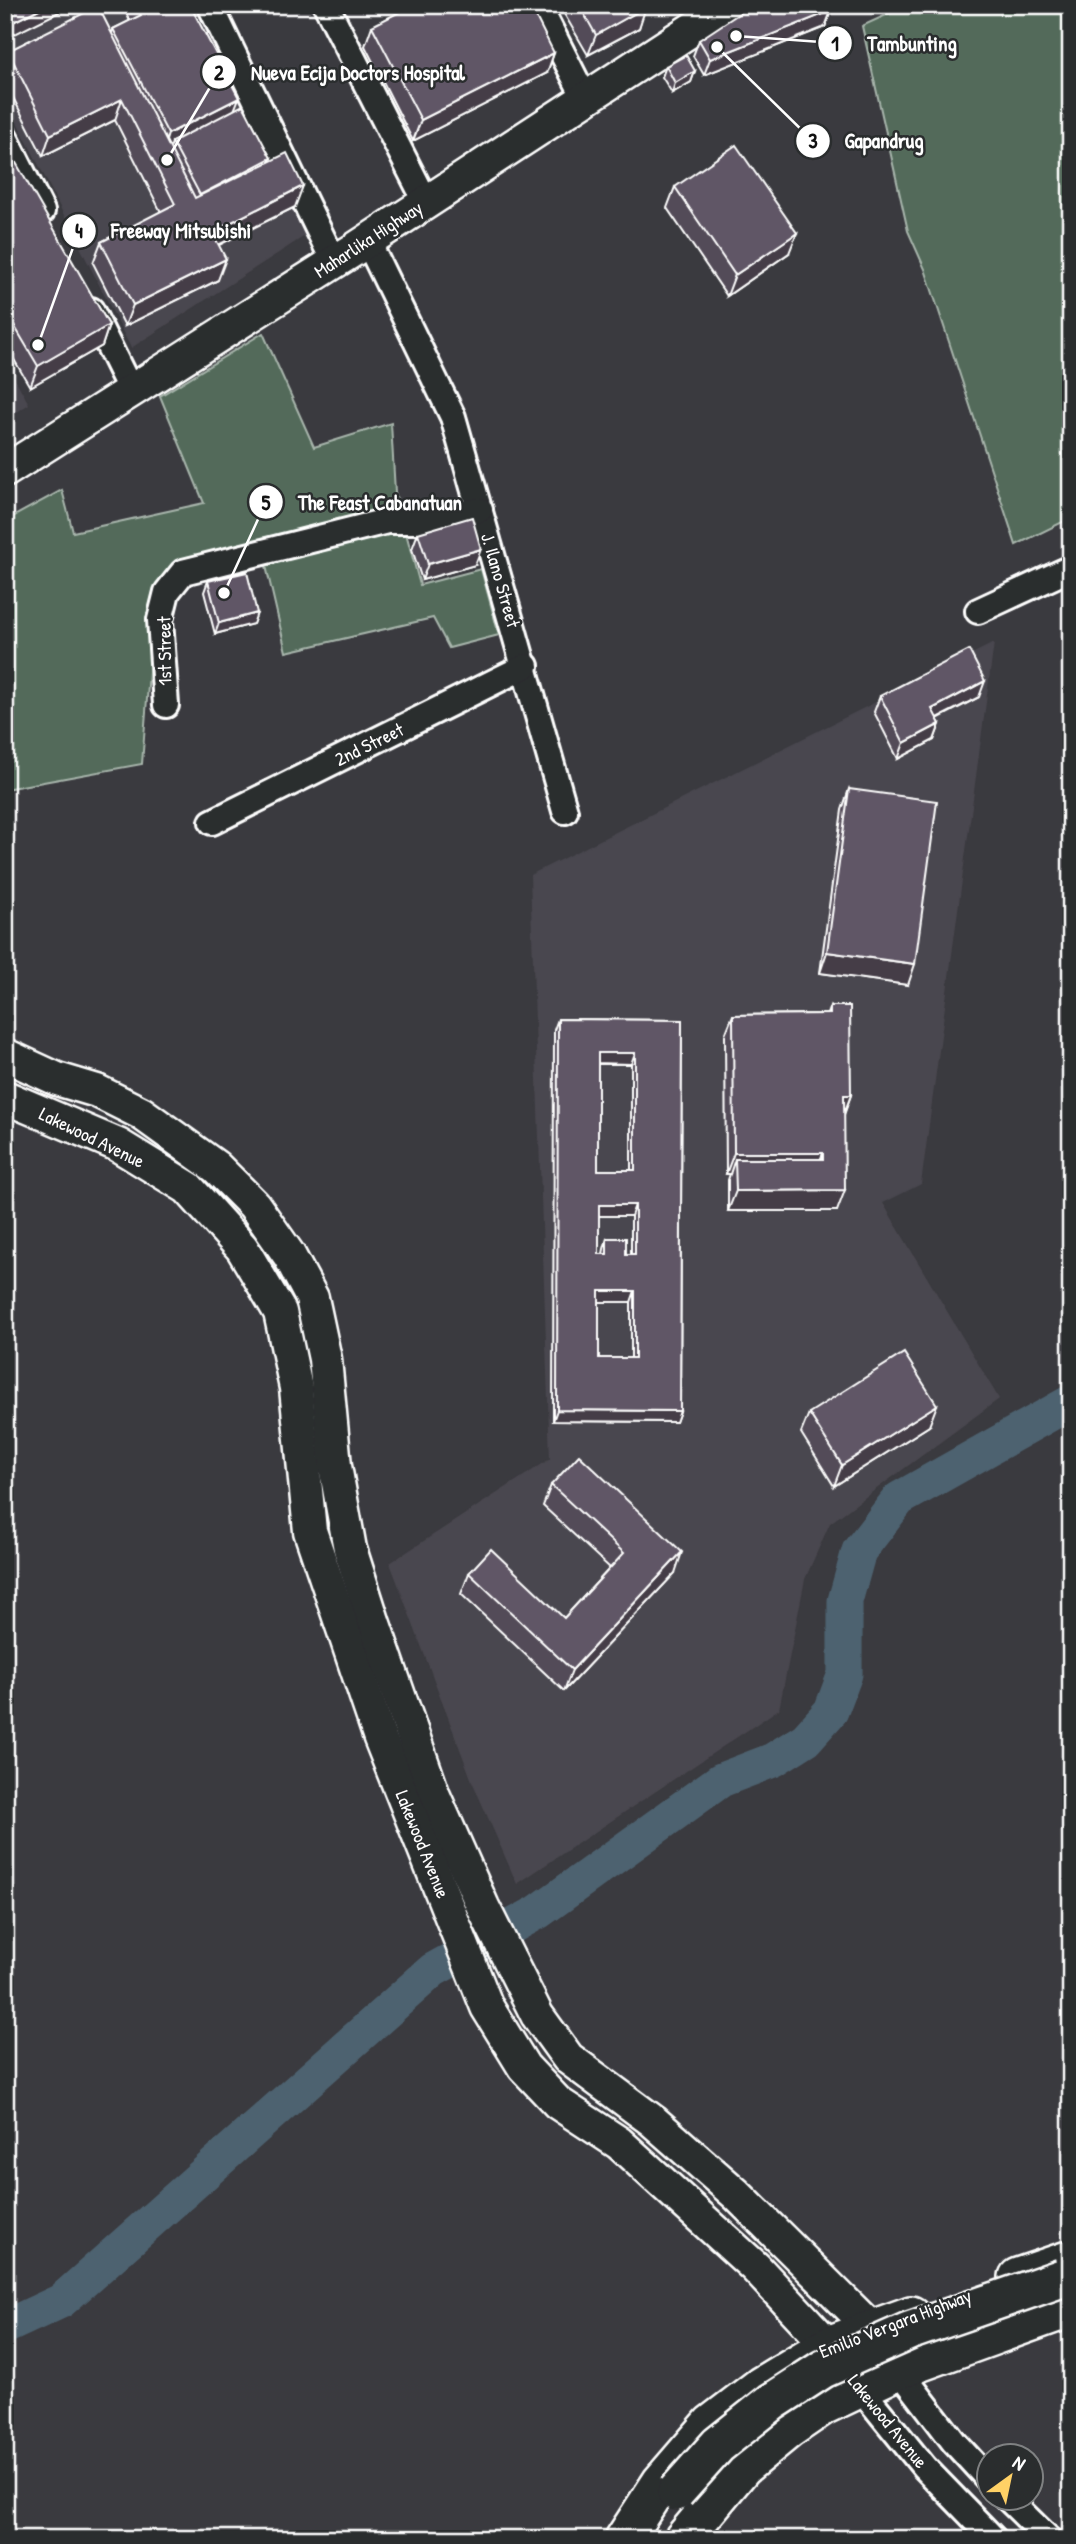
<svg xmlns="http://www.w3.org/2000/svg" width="1076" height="2544" viewBox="0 0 1076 2544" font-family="'Patrick Hand',sans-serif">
<rect width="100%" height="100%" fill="#3a3a3f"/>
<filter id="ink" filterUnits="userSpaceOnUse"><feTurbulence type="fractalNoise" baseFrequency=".0143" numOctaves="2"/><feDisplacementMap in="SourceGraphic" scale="14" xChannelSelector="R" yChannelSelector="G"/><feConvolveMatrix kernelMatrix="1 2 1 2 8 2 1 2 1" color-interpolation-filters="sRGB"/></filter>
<g filter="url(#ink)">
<g fill="#4a474f">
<polygon points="5,5 222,5 328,221 131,348 5,98"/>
<polygon points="5,361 29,404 5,420"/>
<polygon points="994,643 921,1184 883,1203 999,1399 830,1523 805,1579 779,1709 517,1884 472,1781 390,1563 550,1459 530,875"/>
</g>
<g fill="#526b5a" stroke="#a8b5ac" stroke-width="2">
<polygon points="908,5 1071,5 1071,518 1016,545 925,269 908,231 862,26"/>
<polygon points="263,333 314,447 391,423 395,492 420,585 481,569 499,635 449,648 433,618 286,652 260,540 181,559 161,586 153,620 142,764 5,789 5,521 62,490 73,532 204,503 160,396"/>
</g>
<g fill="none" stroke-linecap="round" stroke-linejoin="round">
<polyline stroke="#4d6270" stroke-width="35" points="5,2327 61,2301 433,1970 538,1912 721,1780 773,1760 806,1739 831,1711 845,1674 845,1601 859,1551 899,1499 1071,1402"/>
<g stroke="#fff" stroke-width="30">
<g id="minor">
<polyline points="210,5 334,262"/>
<polyline points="326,5 426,202"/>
<polyline points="538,5 586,100"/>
<polyline points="5,137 42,211"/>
<polyline points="367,240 453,417 565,811"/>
<polyline points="91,310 131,391"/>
<polyline points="978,611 1071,568"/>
<polyline points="166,705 160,620 167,592 183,572 387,521 419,521 480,510"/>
<polyline points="212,822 526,666"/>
<polyline points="899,2370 954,2442 988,2479"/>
<polyline points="860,2388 924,2467 994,2539"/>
<polyline points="1007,2498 1049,2539"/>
</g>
</g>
<g stroke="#fff" stroke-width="37">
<g id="major">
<polyline points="5,471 352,251 729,5"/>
<polyline points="5,1055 57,1079 97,1091 141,1113 216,1167 254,1205 289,1255 312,1298 325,1359 335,1466 350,1549 373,1621 434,1796 483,1907 537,2015 568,2058 653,2121 736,2194 871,2328 884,2347"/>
<polyline points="5,1097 118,1145 188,1188 242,1248 280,1312 296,1388 310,1531 380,1738 487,2007 524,2067 558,2103 619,2143 755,2267 828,2345 843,2365"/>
</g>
</g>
<g stroke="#fff" stroke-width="42">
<g id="highway">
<polyline points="1018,2277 1071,2259"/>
<polyline points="624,2539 661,2482 711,2424 762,2385 828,2345 911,2315"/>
<polyline points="683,2539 743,2467 788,2430 823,2406 899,2370 1071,2308"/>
</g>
</g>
<use href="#minor" stroke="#2a2d2e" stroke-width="24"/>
<use href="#major" stroke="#2a2d2e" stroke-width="32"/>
<use href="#highway" stroke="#2a2d2e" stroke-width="37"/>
<g stroke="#fff" stroke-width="42" stroke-linecap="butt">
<polyline id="highway-bridge" points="676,2492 718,2445 772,2402 823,2369 909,2331 1062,2278"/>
</g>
<use href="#highway-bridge" stroke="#2a2d2e" stroke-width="37"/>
</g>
<g fill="#534b58" stroke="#fff" stroke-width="2" fill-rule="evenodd">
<polygon points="122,5 190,5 234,109 271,158 270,161 295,207 219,245 218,280 125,326 93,263 101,242 161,212 115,120 43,156 5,82 5,59 8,51 112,33 113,29 130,21"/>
<polygon points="559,5 645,5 639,28 588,55"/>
<polygon points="831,11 825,27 704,75 693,56 699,40"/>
<polygon points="372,26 554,53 547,73 413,141 365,46"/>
<polygon points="666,66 695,71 691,82 672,93 662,77"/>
<polygon points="5,148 109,325 102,346 30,387 5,344"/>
<polygon points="675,187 789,253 727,296 667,208"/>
<polygon points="418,533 475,565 422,580 412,549"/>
<polygon points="208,581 257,613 253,624 215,634 204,592"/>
<polygon points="880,696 979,697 937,719 940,724 934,740 898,759 874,712"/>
<polygon points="849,789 908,985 820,973 842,810"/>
<polygon points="830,1006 851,1095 844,1115 837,1211 728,1211 728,1180 730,1174 726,1174 725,1035 733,1015 827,1014"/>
<path d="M 558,1019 L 682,1020 L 680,1411 L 676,1422 L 553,1421 L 554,1030 ZM 598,1064 L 631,1064 L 631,1170 L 598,1170 ZM 599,1216 L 631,1216 L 631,1254 L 626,1254 L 607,1238 L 604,1249 L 603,1254 L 599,1254 ZM 599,1302 L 631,1302 L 631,1358 L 599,1358 Z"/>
<polygon points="809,1413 929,1426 834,1486 801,1433"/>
<polygon points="551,1485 675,1573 564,1691 461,1594 469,1573 564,1618 610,1568 543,1506"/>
</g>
<g fill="#443d47" stroke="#fff" stroke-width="2">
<polygon points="47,5 73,5 5,39 5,26"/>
<polygon points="646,7 639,28 588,55 596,35"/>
<polygon points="831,11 825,27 704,75 710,59"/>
<polygon points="554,53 547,73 413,141 421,120"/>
<polygon points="695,71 691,82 672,93 675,83"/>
<polygon points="239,98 233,113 172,142 171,146 163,150 168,134"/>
<polygon points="122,99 115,120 43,156 50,135"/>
<polygon points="271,158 265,174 194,210 200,195"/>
<polygon points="303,186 295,207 204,252 212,232"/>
<polygon points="797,233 789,253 727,296 735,275"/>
<polygon points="226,259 218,280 125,326 133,305"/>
<polygon points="109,325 102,346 30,387 38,366"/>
<polygon points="481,549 475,565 422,580 428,564"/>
<polygon points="257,613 253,624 215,634 219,623"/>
<polygon points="985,681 979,697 926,724 932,709"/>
<polygon points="940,724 934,740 898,759 904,743"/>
<polygon points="827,952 915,964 908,985 820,973"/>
<polygon points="598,1053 635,1053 631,1064 594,1063"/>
<polygon points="844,1095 851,1095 843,1116"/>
<polygon points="734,1153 823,1153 815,1173 735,1159 730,1174 726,1174"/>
<polygon points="845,1190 837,1211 728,1211 736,1191"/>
<polygon points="599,1205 635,1205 631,1216 595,1216"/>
<polygon points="599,1291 635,1291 631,1302 595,1302"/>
<polygon points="937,1405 929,1426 834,1486 842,1465"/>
<polygon points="557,1410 680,1411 676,1422 553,1421"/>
<polygon points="682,1552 675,1573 564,1691 572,1670"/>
</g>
<g fill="#615766" stroke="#fff" stroke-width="2" fill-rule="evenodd">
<polygon points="5,5 47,5 5,26"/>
<polygon points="136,5 190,5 239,98 168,134 113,29 141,15"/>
<polygon points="413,5 530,5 554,53 421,120 372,26"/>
<polygon points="579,5 645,5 646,7 596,35"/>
<polygon points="752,5 829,5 831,11 710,59 699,40"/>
<polygon points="98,6 195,198 287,153 303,186 212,232 226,259 133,305 101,242 175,204 122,99 50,135 8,51"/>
<polygon points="686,55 695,71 675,83 666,66"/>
<polygon points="243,105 271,158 200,195 172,142"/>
<polygon points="736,145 797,233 735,275 675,187"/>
<polygon points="7,147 109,325 38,366 5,310 5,148"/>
<polygon points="472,517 481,549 428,564 418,533"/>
<polygon points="247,572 257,613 219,623 208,581"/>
<polygon points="969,650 985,681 932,709 940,724 904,743 880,696"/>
<polygon points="849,789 937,801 915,964 827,952"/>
<polygon points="830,1006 850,1006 851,1095 844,1095 845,1190 736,1191 735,1159 823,1159 823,1153 734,1153 733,1015 830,1014"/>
<path d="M 558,1019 L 682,1020 L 680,1411 L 557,1410 ZM 598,1053 L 635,1053 L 635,1170 L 598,1170 ZM 599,1205 L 635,1205 L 635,1254 L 626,1254 L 626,1238 L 607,1238 L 607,1254 L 599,1254 ZM 599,1291 L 635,1291 L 635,1358 L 599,1358 Z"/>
<polygon points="904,1353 937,1405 842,1465 809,1413"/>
<polygon points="579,1455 682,1552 572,1670 469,1573 491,1549 564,1618 624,1553 551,1485"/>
</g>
</g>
<g text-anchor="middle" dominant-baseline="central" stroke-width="5" stroke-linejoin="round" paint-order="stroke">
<g font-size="19" fill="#fff" stroke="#2a2d2e">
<text transform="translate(368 239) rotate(-33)">Maharlika Highway</text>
<text transform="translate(501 580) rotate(74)">J. Ilano Street</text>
<text transform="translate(164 651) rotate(-91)">1st Street</text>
<text transform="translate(369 744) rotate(-26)">2nd Street</text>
<text transform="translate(92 1137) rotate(26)">Lakewood Avenue</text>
<text transform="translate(423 1844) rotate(68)">Lakewood Avenue</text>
<text transform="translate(895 2323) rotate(-21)">Emilio Vergara Highway</text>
<text transform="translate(888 2421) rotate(51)">Lakewood Avenue</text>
</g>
</g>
<path fill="none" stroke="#fff" stroke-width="2.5" d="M736 36L835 43M167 160L219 72M717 47L813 141M38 345L79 231M224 593L266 502"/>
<g fill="#fff" stroke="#2a2d2e" stroke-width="2.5">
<circle cx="736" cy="36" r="7"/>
<circle cx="167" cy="160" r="7"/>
<circle cx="717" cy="47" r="7"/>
<circle cx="38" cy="345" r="7"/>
<circle cx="224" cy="593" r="7"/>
<circle cx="835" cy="43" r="18"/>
<circle cx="219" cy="72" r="18"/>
<circle cx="813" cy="141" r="18"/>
<circle cx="79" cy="231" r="18"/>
<circle cx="266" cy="502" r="18"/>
</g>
<g font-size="21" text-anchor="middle" font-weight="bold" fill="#111">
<text x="835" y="51">1</text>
<text x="219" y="80">2</text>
<text x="813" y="148">3</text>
<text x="79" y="238">4</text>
<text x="266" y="510">5</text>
</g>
<g font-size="21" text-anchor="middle" font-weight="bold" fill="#fff" stroke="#2a2d2e" stroke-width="5" stroke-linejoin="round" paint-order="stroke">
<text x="912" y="51">Tambunting</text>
<text x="358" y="80">Nueva Ecija Doctors Hospital</text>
<text x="884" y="148">Gapandrug</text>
<text x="181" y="238">Freeway Mitsubishi</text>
<text x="380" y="510">The Feast Cabanatuan</text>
</g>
<rect width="1076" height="2544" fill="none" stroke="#2a2d2e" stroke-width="28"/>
<rect x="14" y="14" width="1048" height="2516" fill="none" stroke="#fff" stroke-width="2.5" filter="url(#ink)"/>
<g transform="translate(1010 2477) rotate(33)"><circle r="33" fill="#2a2d2e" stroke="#7f8182" stroke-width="2"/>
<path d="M0-5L12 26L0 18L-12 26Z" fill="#ffd166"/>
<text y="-10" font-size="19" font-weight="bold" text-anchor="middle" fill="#ffffff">N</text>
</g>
</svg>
